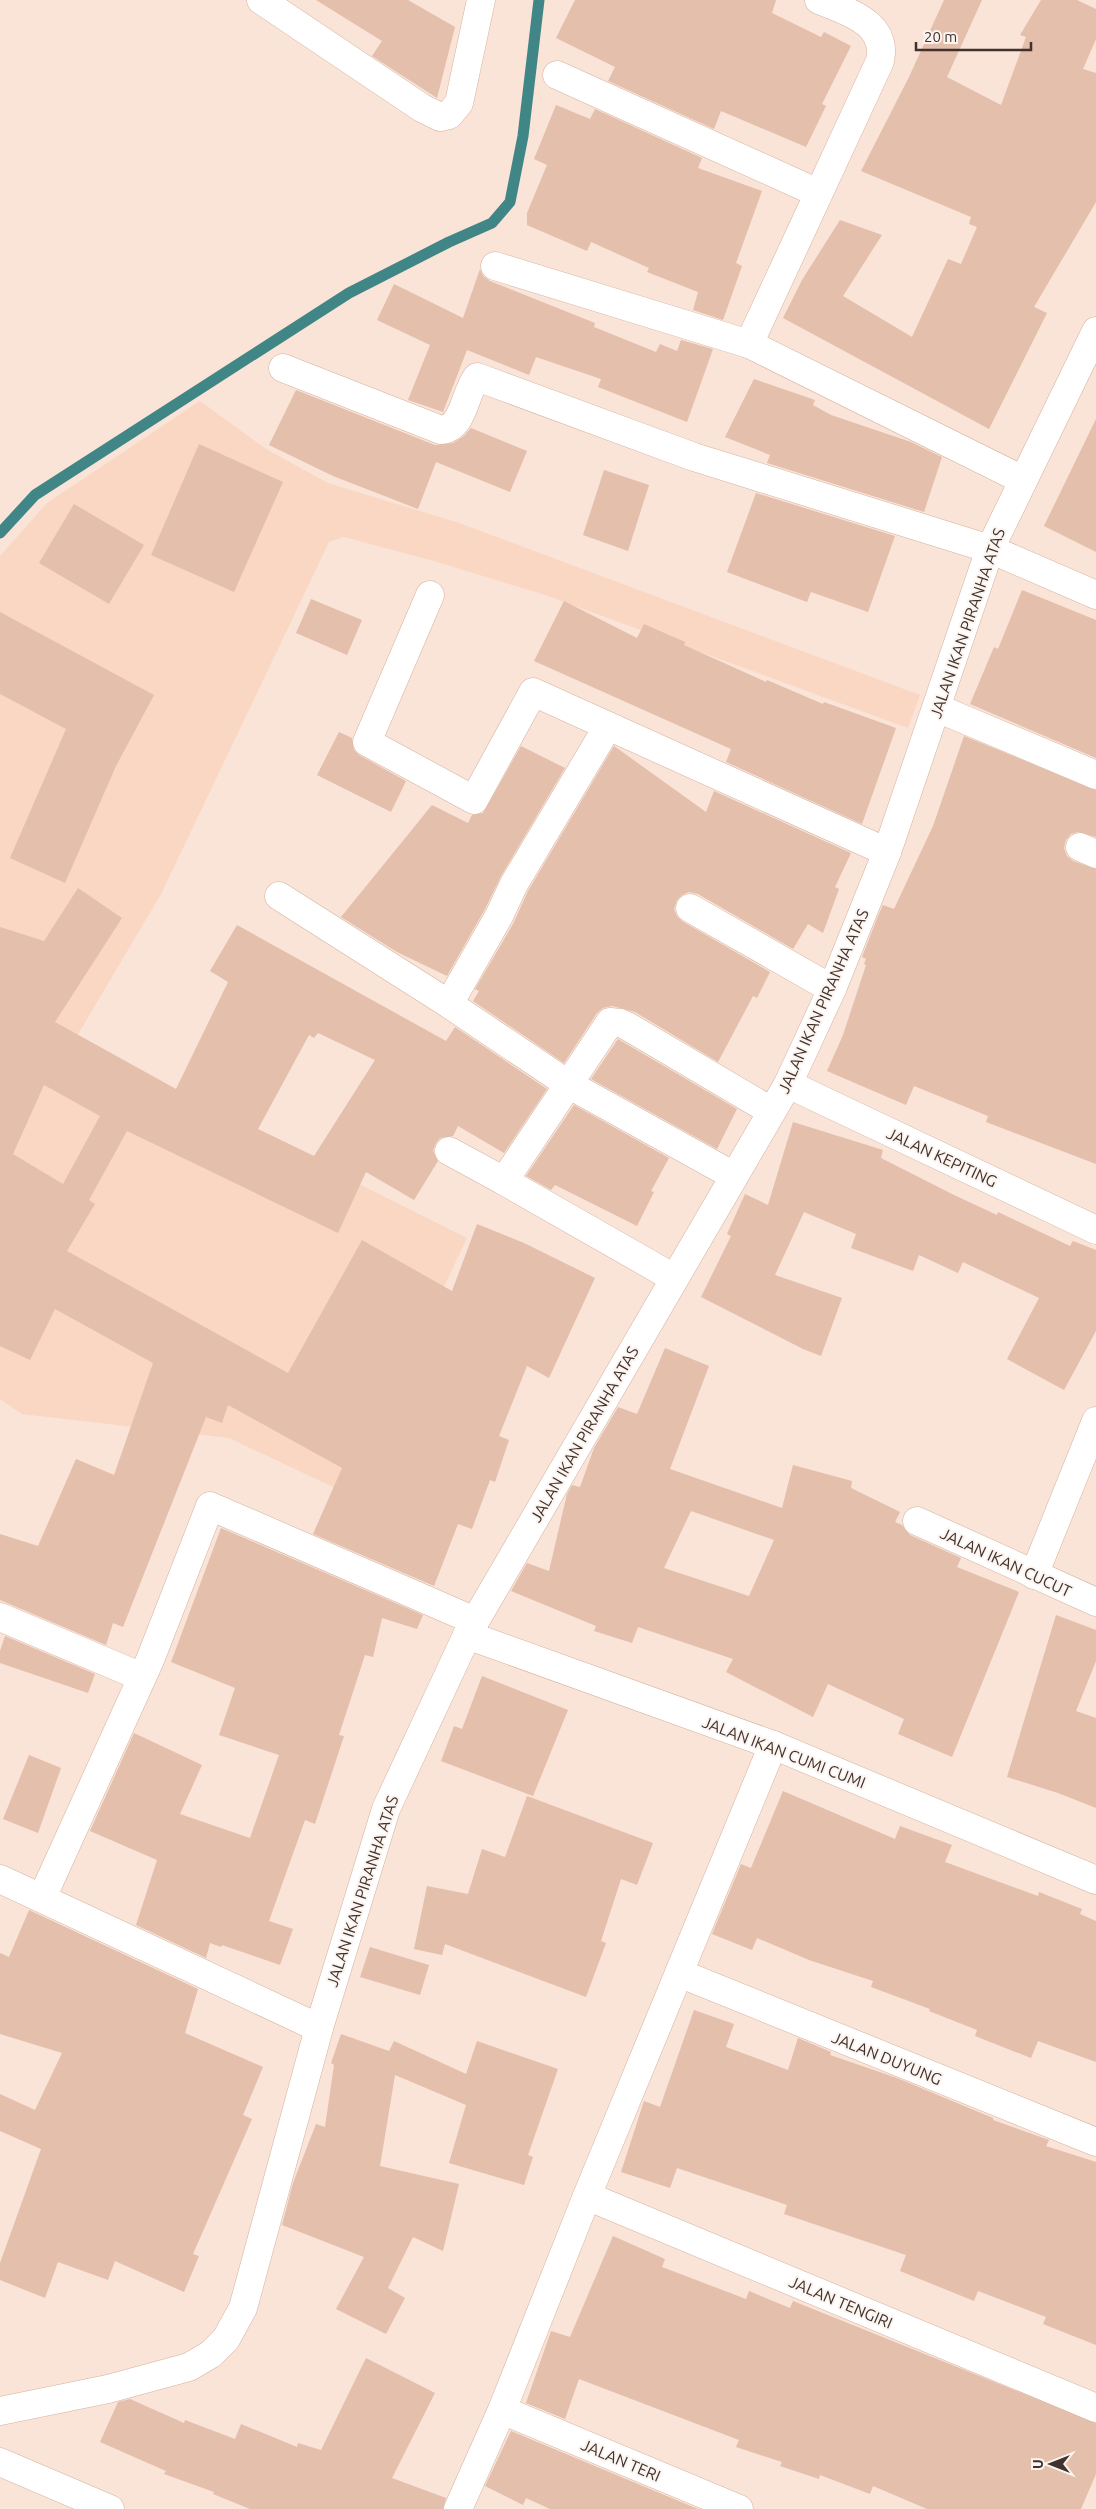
<svg xmlns="http://www.w3.org/2000/svg" width="1096" height="2509" viewBox="0 0 1096 2509" font-family="Ubuntu,sans-serif">
<rect width="100%" height="100%" fill="#fae3d7"/>
<polygon fill="#fad7c3" points="200,401 266,449 328,483 459,523 920,695 908,728 545,595 434,561 344,537 329,542 161,894 74,1041 467,1238 346,1493 229,1438 22,1414 0,1399 0,556 47,503"/>
<g fill="none" stroke-linecap="round" stroke-linejoin="round">
<polyline stroke="#408686" stroke-width="11" points="0,533 35,495 349,293 449,242 492,223 510,202 523,136 539,0"/>
</g>
<g fill="#e3bfac" fill-rule="evenodd">
<polygon points="316,0 408,0 455,27 437,98 372,56 382,41"/>
<polygon points="575,0 776,0 772,13 821,37 824,32 851,46 822,104 826,106 806,147 721,111 714,129 608,81 615,67 556,38"/>
<polygon points="944,0 982,0 947,77 1001,105 1026,37 1020,35 1041,0 1077,0 1096,9 1096,39 1083,69 1096,73 1096,202 1034,307 1047,313 989,429 783,318 802,280 840,220 882,235 843,296 912,337 948,259 961,264 977,227 969,224 971,217 861,171 909,77"/>
<polygon points="556,105 590,119 595,109 702,158 698,168 762,191 736,263 742,266 723,320 693,310 698,292 647,272 649,268 591,242 587,251 527,225 527,213 547,165 534,159"/>
<polygon points="480,269 483,276 490,281 595,323 594,327 656,352 660,344 677,351 681,340 713,349 687,422 598,387 601,379 536,357 529,375 467,350 443,412 408,400 430,345 377,320 394,284 463,318"/>
<polygon points="754,379 815,400 813,405 831,415 911,442 942,457 924,512 767,463 770,455 725,437"/>
<polygon points="296,390 435,445 453,443 464,436 471,428 527,451 510,492 436,462 418,509 333,476 269,445"/>
<polygon points="1096,419 1096,552 1044,526"/>
<polygon points="199,444 283,482 234,592 151,555"/>
<polygon points="604,470 649,485 628,551 583,535"/>
<polygon points="756,493 895,536 868,612 811,592 807,602 727,572"/>
<polygon points="74,504 144,545 109,604 39,563"/>
<polygon points="1022,590 1096,620 1096,758 970,704 994,647 998,649"/>
<polygon points="311,599 362,620 347,655 296,633"/>
<polygon points="564,601 637,638 644,624 685,642 684,645 766,682 767,680 823,704 824,702 896,728 862,824 726,762 731,749 534,661"/>
<polygon points="0,612 154,695 116,766 65,883 10,858 66,729 0,694"/>
<polygon points="339,732 352,738 354,750 359,755 406,781 391,812 317,775"/>
<polygon points="964,736 1096,790 1096,837 1078,832 1071,834 1066,840 1064,848 1067,856 1073,861 1096,869 1096,1164 986,1122 988,1116 914,1086 906,1105 827,1071 843,1035 866,965 864,964 866,959 862,957 878,916 883,905 894,909 933,826"/>
<polygon points="521,746 565,768 501,876 485,909 447,976 397,952 341,917 432,805 468,823 472,815 483,813"/>
<polygon points="614,746 706,812 714,791 851,853 835,887 839,889 823,933 808,924 793,949 698,894 689,892 682,895 677,900 674,909 677,916 682,921 770,972 757,998 753,996 718,1062 635,1012 612,1006 603,1008 597,1013 564,1063 473,1001 479,991 475,989 513,924 528,891"/>
<path d="M 78,888 L 122,918 L 55,1022 L 176,1089 L 228,982 L 210,971 L 237,925 L 446,1041 L 455,1027 L 547,1089 L 504,1153 L 458,1126 L 453,1136 L 440,1138 L 436,1143 L 433,1151 L 438,1161 L 414,1200 L 366,1172 L 338,1233 L 127,1131 L 89,1200 L 95,1204 L 67,1251 L 288,1373 L 362,1240 L 452,1291 L 477,1224 L 524,1243 L 595,1278 L 549,1378 L 527,1366 L 499,1436 L 509,1440 L 495,1482 L 490,1480 L 472,1529 L 458,1524 L 434,1586 L 313,1534 L 342,1468 L 228,1405 L 222,1423 L 206,1417 L 123,1627 L 113,1623 L 106,1645 L 0,1600 L 0,1534 L 38,1546 L 76,1459 L 114,1475 L 153,1363 L 55,1309 L 30,1360 L 0,1346 L 0,927 L 44,941 ZM 318,1033 L 375,1060 L 314,1156 L 258,1129 L 309,1035 L 314,1038 ZM 44,1085 L 100,1116 L 63,1184 L 13,1154 Z"/>
<polygon points="618,1039 737,1109 717,1149 591,1079"/>
<polygon points="574,1105 669,1158 651,1191 654,1192 637,1226 555,1185 551,1190 526,1176"/>
<polygon points="793,1122 883,1150 881,1158 954,1195 997,1215 998,1212 1070,1246 1073,1241 1096,1250 1096,1331 1064,1390 1007,1359 1039,1298 963,1262 958,1273 919,1255 913,1271 851,1248 856,1234 804,1212 775,1275 842,1298 821,1356 803,1349 701,1297 731,1236 727,1234 745,1194 768,1205"/>
<path d="M 665,1348 L 709,1366 L 670,1469 L 782,1508 L 793,1465 L 852,1481 L 851,1488 L 900,1512 L 895,1522 L 902,1525 L 910,1535 L 961,1558 L 957,1567 L 1019,1592 L 952,1757 L 898,1734 L 904,1719 L 828,1684 L 813,1717 L 726,1672 L 733,1659 L 638,1627 L 632,1643 L 594,1631 L 596,1626 L 511,1591 L 527,1563 L 549,1571 L 567,1494 L 572,1485 L 580,1487 L 594,1448 L 618,1407 L 637,1414 ZM 691,1511 L 774,1540 L 749,1596 L 664,1568 Z"/>
<polygon points="221,1528 423,1615 417,1629 382,1618 373,1657 365,1655 339,1735 344,1736 315,1824 305,1820 269,1921 293,1929 280,1965 222,1945 221,1947 210,1943 206,1958 136,1925 157,1860 90,1831 134,1733 202,1765 180,1814 250,1838 279,1755 219,1735 235,1688 171,1662"/>
<polygon points="1056,1615 1096,1630 1096,1661 1076,1711 1096,1718 1096,1808 1058,1793 1007,1777"/>
<polygon points="5,1636 95,1674 88,1693 0,1663 0,1651"/>
<polygon points="482,1676 568,1710 533,1796 441,1761 454,1726 462,1729"/>
<polygon points="29,1755 61,1768 38,1833 3,1819"/>
<polygon points="783,1791 895,1839 900,1826 952,1845 945,1862 1038,1896 1039,1892 1082,1909 1080,1914 1096,1921 1096,2062 1038,2041 1031,2058 975,2036 977,2030 929,2011 930,2009 871,1987 873,1981 809,1960 757,1938 752,1950 712,1934 741,1864 751,1868"/>
<polygon points="527,1796 653,1843 637,1885 621,1879 601,1941 606,1943 586,1997 445,1944 442,1955 414,1949 427,1886 468,1894 482,1849 505,1857"/>
<polygon points="29,1910 198,1989 185,2033 263,2067 243,2115 252,2119 193,2254 199,2256 184,2292 115,2261 108,2280 58,2262 45,2298 0,2280 0,2263 41,2149 0,2131 0,2094 35,2110 62,2053 0,2034 0,1953 9,1957"/>
<polygon points="370,1947 429,1965 420,1995 360,1977"/>
<polygon points="694,2010 734,2024 726,2047 788,2070 798,2038 831,2052 830,2055 897,2078 993,2118 993,2120 1049,2140 1046,2146 1096,2162 1096,2345 1043,2324 1046,2317 978,2291 974,2301 900,2271 906,2255 784,2214 787,2205 677,2168 670,2188 621,2172 644,2101 660,2107"/>
<polygon points="341,2034 389,2051 394,2041 466,2074 477,2041 558,2069 528,2155 533,2157 524,2185 449,2163 466,2105 395,2075 380,2166 459,2184 443,2251 413,2237 388,2288 405,2298 386,2334 336,2309 364,2257 282,2225 293,2183 316,2124 325,2127 334,2065 331,2063"/>
<polygon points="613,2236 665,2259 662,2267 746,2299 749,2291 790,2308 793,2301 1096,2423 1096,2474 1081,2509 927,2509 873,2486 870,2494 820,2475 819,2479 780,2466 782,2462 736,2447 739,2440 579,2379 565,2419 526,2403 551,2331 570,2337"/>
<polygon points="366,2358 435,2393 392,2478 446,2498 443,2509 250,2509 213,2494 214,2492 164,2474 166,2471 100,2442 118,2402 130,2399 184,2423 185,2420 235,2439 241,2424 297,2447 298,2443 321,2450"/>
<polygon points="511,2431 698,2509 550,2509 526,2498 523,2505 485,2486"/>
</g>
<g fill="none" stroke-linecap="round" stroke-linejoin="round">
<g stroke="#d5b29e" stroke-width="29">
<g id="street">
<polyline points="261,0 422,108 440,117 449,115 459,103 481,0"/>
<polyline points="557,75 818,193"/>
<polyline points="495,266 749,344 1023,480"/>
<path d="M 749,344 L 880,61 C 888,22 847,12 819,0"/>
<path d="M 283,368 L 441,430 C 464,428 464,394 477,377 L 694,457 L 990,549 L 1096,595"/>
<polyline points="430,595 367,742 474,800 533,692 887,852"/>
<polyline points="937,708 1096,775"/>
<polyline points="1080,847 1096,854"/>
<polyline points="279,896 449,1004 568,1084 734,1176"/>
<polyline points="690,908 832,989"/>
<polyline points="449,1004 499,916 514,884 608,726"/>
<polyline points="788,1084 1096,1230"/>
<polyline points="449,1151 504,1181"/>
<polyline points="674,1278 504,1181 610,1022 620,1023 627,1026 771,1111"/>
<polyline points="917,1521 1096,1602"/>
<polyline points="1034,1575 1096,1421"/>
<polyline points="0,1617 142,1677"/>
<polyline points="467,1635 773,1745 1096,1880"/>
<polyline points="0,1879 319,2028"/>
<polyline points="42,1898 150,1660 210,1506 475,1621"/>
<polyline points="679,1973 1096,2142"/>
<polyline points="587,2196 1096,2408"/>
<polyline points="502,2410 739,2509"/>
<polyline points="0,2462 110,2509"/>
<polyline points="458,2509 502,2410 587,2196 773,1745"/>
</g>
</g>
<g stroke="#d5b29e" stroke-width="29">
<polyline id="secondary" points="0,2411 108,2389 189,2367 211,2354 226,2339 243,2308 319,2028 386,1809 467,1635 788,1084 832,989 887,852 990,549 1096,331"/>
</g>
<use href="#street" stroke="#fff" stroke-width="28"/>
<use href="#secondary" stroke="#fff" stroke-width="28"/>
</g>
<g text-anchor="middle" dominant-baseline="central" stroke-width="4" stroke-linejoin="round" paint-order="stroke">
<g font-size="16" fill="#41332b" stroke="#fcf4f0">
<text transform="translate(967 623) rotate(-71)">JALAN IKAN PIRANHA ATAS</text>
<text transform="translate(823 1001) rotate(-66)">JALAN IKAN PIRANHA ATAS</text>
<text transform="translate(942 1157) rotate(25)">JALAN KEPITING</text>
<text transform="translate(584 1434) rotate(-60)">JALAN IKAN PIRANHA ATAS</text>
<text transform="translate(1006 1562) rotate(25)">JALAN IKAN CUCUT</text>
<text transform="translate(784 1752) rotate(21)">JALAN IKAN CUMI CUMI</text>
<text transform="translate(362 1891) rotate(-72)">JALAN IKAN PIRANHA ATAS</text>
<text transform="translate(887 2058) rotate(22)">JALAN DUYUNG</text>
<text transform="translate(841 2302) rotate(23)">JALAN TENGIRI</text>
<text transform="translate(621 2460) rotate(23)">JALAN TERI</text>
</g>
</g>
<g transform="translate(1051 2464) rotate(270)" stroke="#fcf4f0" stroke-width="4" paint-order="stroke">
<path d="M0-4L9 19L0 12L-9 19Z" fill="#41332b"/>
<text y="-8" font-size="14" font-weight="bold" text-anchor="middle" fill="#41332b">U</text>
</g>
<path d="M916 42v8h115v-8" fill="none" stroke="#41332b" stroke-width="2.5"/>
<text x="924" y="42" font-size="15" fill="#41332b" stroke="#fcf4f0" stroke-width="4" paint-order="stroke">20 m</text>
</svg>
